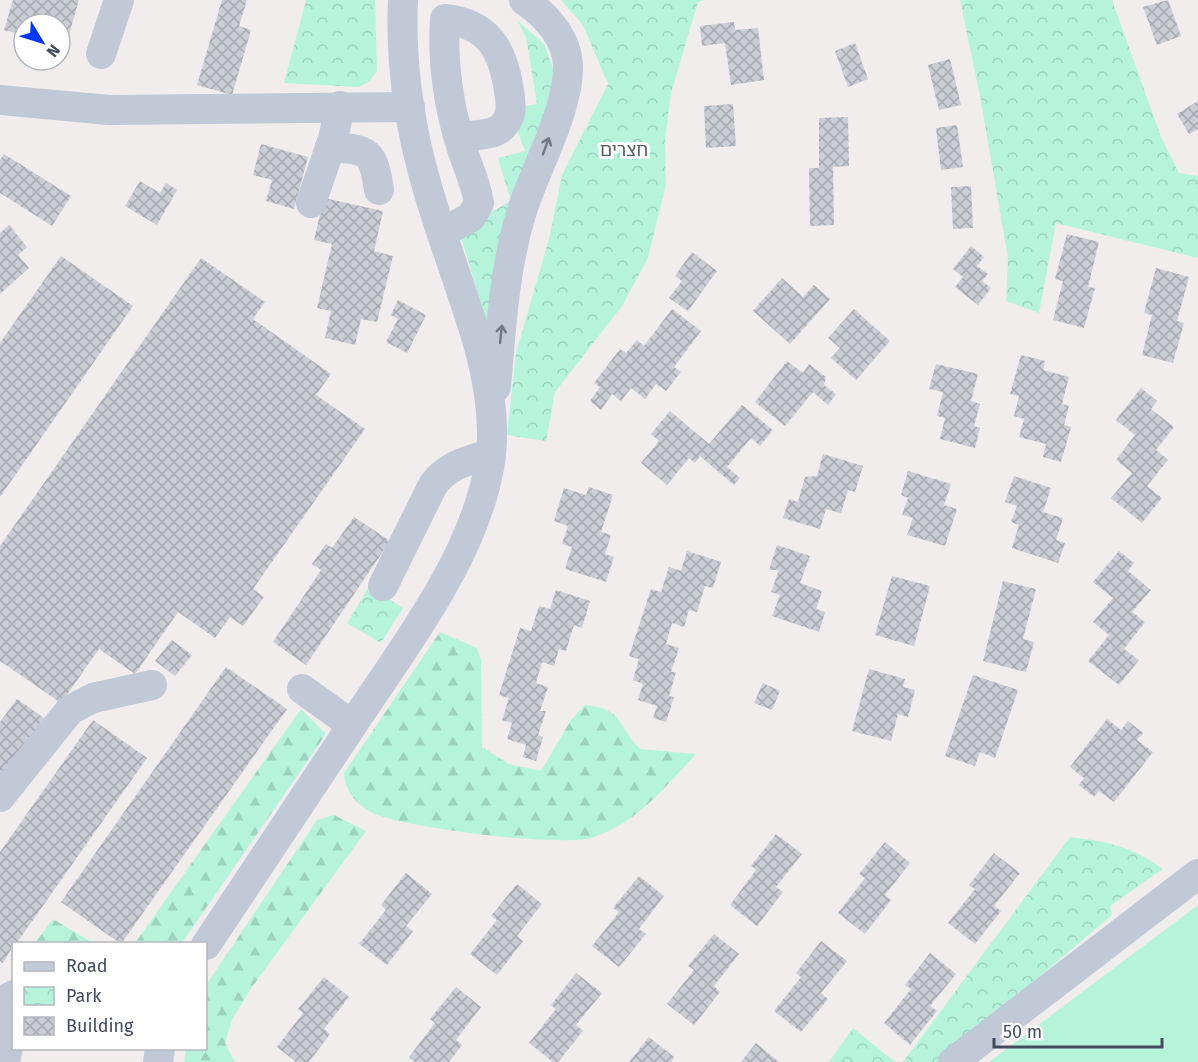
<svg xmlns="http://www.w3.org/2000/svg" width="1198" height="1062" viewBox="0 0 1198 1062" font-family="'Fira Sans','Noto Sans Hebrew',sans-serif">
<defs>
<pattern id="forest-firs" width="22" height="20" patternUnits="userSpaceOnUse" patternTransform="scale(1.5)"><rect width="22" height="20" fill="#b5f4db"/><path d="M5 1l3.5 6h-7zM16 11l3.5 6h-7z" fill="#9dd3be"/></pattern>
<pattern id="park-crowns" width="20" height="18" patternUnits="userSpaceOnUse" patternTransform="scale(1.5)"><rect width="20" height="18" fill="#b5f4db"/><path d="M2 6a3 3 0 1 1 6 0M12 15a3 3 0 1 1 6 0" fill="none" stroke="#9dd3be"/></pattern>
<pattern id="building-cross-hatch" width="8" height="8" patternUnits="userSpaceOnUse" patternTransform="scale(1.5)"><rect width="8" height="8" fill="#cbcdd5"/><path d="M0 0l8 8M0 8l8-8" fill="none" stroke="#a6a8b0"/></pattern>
</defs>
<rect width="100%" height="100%" fill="#f0edec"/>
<polygon fill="#b5f4db" points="1198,905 1198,1062 989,1062"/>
<g fill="url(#forest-firs)">
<path d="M 440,632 L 477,648 L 481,660 L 482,747 L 509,764 L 541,771 L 571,720 L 585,705 C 625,709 616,725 640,749 L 696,754 C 666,786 637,823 594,837 C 562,848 408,828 375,814 C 358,807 345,792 344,773 Z"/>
<polygon points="301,709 326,734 182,943 135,943"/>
<polygon points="334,815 366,831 252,987 232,1020 225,1043 235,1062 184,1062 186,1049 206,1048 206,985 317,820"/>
<polygon points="53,919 93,943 35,943"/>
</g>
<g fill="url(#park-crowns)">
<polygon points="306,0 375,0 377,71 370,81 359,87 284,83"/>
<polygon points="561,0 705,0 698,2 671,93 665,140 666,184 648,258 622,306 555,392 546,441 507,435 516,353 549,239 562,175 608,84 583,25"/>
<polygon points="960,0 1112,0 1161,137 1179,173 1198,176 1198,258 1056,223 1039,313 1006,301 1008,258 980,96"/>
<polygon points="517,20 544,44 556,77 492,340 461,237 493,211 511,201 498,158 525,151 517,129 524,106 537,104 526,37"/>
<polygon points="369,587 403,608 381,643 347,623"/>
<path d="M 1070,837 C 1109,842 1131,846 1163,869 L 1110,906 L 1112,915 L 939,1062 L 903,1062 Z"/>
<polygon points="853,1028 895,1062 829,1062"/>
</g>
<g fill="url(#building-cross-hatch)">
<polygon points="13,0 79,0 65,48 60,46 60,24 24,24 24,35 4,30"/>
<polygon points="222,0 247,0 239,26 251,30 232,95 197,85"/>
<polygon points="1168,0 1181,36 1157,45 1143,7"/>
<polygon points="734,22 735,30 758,28 764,80 731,85 725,43 702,46 700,26"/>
<polygon points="855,43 868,79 848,87 835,51"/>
<polygon points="950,59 961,105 939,110 928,65"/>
<polygon points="1198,101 1198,129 1189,134 1177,114"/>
<polygon points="733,104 736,146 706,148 704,106"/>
<polygon points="848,117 849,166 833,167 834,225 810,226 809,168 819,168 819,118"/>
<polygon points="957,125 963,167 941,170 936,128"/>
<polygon points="261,144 308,157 294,209 266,201 272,180 253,175"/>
<polygon points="4,154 71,196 52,226 0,193 0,160"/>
<polygon points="140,181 160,193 166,183 177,190 157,225 125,206"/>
<polygon points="971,186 973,228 953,229 951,187"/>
<polygon points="324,198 383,211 374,251 393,256 377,322 361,319 355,345 325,338 331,311 317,308 332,244 314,240"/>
<polygon points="9,225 27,247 18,255 29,268 0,294 0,233"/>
<polygon points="1067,234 1099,242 1088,287 1095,288 1084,328 1053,320 1063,281 1055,279"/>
<polygon points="971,246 984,257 977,266 988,274 982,281 991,288 978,305 955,287 963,277 953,269"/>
<polygon points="692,252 717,271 688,311 669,298 682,281 675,276"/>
<polygon points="61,256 133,306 0,497 0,343"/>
<polygon points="201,258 265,302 253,319 331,374 316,395 365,429 253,589 264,597 243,626 230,617 215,638 178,612 135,674 99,649 61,703 0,661 0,546"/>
<polygon points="1156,268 1189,277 1177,321 1184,323 1173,363 1142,355 1152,315 1144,313"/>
<polygon points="782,278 803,297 814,285 830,299 790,344 753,311"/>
<polygon points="398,300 426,315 407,353 386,342 398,319 391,315"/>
<polygon points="672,309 701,331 674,367 681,372 666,391 656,384 645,399 631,388 621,401 612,394 601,410 590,401 600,387 594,383 620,349 626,353 637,340 644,346"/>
<polygon points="854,309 890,341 856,380 831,358 840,348 828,338"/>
<polygon points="1021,355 1045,361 1043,370 1069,377 1062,404 1069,406 1064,425 1071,427 1061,462 1043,457 1046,444 1019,437 1024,419 1014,416 1019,396 1010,394"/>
<polygon points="787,361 803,373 809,364 826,377 824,385 836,394 828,405 813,392 785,426 755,402"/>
<polygon points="936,364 978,374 971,401 980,404 974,426 980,428 975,448 940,439 945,418 937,416 943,392 929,389"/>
<polygon points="1141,388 1157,401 1151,409 1174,427 1156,450 1168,460 1147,486 1162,498 1142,523 1111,498 1132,473 1116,460 1135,435 1116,420"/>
<polygon points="742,405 773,430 760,446 751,438 727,467 740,478 734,485 700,456 695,463 689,458 667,485 641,463 659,441 651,434 670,411 709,444"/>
<polygon points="823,454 863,466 855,492 848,490 841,513 826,509 820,529 783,518 789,499 798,502 805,477 817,476"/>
<polygon points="908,471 951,484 944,505 957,509 945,546 907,535 913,518 902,515 908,498 901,495"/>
<polygon points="1014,476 1051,488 1043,512 1063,518 1056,540 1065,543 1058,563 1012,548 1019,525 1011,522 1017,506 1005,502"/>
<polygon points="589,487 613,495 601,532 611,535 605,554 614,557 606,582 565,569 572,547 562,544 568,526 554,521 564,488 586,495"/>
<polygon points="354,517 390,541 306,665 273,642 321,570 312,564 326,544 332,548"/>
<polygon points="777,545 810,556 800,583 822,591 816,609 825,612 819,632 772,616 780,595 771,592 779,570 769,570"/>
<polygon points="687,551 721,562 713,588 705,586 697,612 689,610 684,627 672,623 666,644 679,648 671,672 676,672 669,696 674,697 666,722 653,718 657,706 638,700 643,684 633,680 639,659 629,656 651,589 661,592 669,567 681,571"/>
<polygon points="1119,551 1134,563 1128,571 1151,590 1132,612 1145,622 1124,649 1139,660 1119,685 1088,661 1109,635 1093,622 1113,598 1093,582"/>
<polygon points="892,576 930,586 914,646 875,635"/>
<polygon points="1003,581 1036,589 1023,639 1034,642 1026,672 983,661"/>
<polygon points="556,590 590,601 582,628 574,625 566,651 559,649 554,666 542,662 536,683 548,687 540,711 546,711 538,735 543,737 536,761 523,757 526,745 507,739 512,723 502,720 509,698 499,695 520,628 531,631 539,606 550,609"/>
<polygon points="172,640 192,655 175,676 155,661"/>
<polygon points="226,667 287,709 121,944 61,902"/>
<polygon points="869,669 905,679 903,687 915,690 908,717 898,714 891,741 852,731"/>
<polygon points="973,675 1018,690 995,758 980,752 975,766 945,756"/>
<polygon points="763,683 780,691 772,710 754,703"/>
<polygon points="17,699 47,720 0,777 0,722"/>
<polygon points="1107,719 1121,730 1128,721 1143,733 1137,740 1153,752 1114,802 1099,791 1094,797 1079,785 1084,778 1070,767"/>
<polygon points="93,720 147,758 16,944 14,944 3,963 0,961 0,852"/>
<polygon points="776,834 802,854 776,887 783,892 757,926 730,905 756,870 751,866"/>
<polygon points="885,842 910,863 885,895 891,900 865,934 838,913 865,878 859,874"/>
<polygon points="994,853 1020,873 994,906 1001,911 975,944 948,923 975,889 969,885"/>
<polygon points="406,873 432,894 406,926 413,931 387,965 359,944 386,910 381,905"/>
<polygon points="639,876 664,896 639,929 646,934 619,967 592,946 619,912 613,908"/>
<polygon points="517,884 542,904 517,936 523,941 497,975 470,954 497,920 491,916"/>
<polygon points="714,934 739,954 714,986 720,992 694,1025 667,1004 694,970 688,966"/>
<polygon points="821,941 847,961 821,993 828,999 801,1032 774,1011 801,977 796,973"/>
<polygon points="930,953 956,974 930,1006 937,1011 910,1045 884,1023 911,989 905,985"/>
<polygon points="576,973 602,993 576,1025 583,1031 558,1062 553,1062 529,1043 556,1009 551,1005"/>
<polygon points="324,977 349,997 324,1029 330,1034 309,1062 296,1062 277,1047 303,1013 298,1009"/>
<polygon points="456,987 481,1007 456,1040 462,1045 449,1062 415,1062 409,1057 435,1023 430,1019"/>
<polygon points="649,1037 674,1057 671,1062 629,1062"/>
<polygon points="756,1043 779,1062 741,1062"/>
</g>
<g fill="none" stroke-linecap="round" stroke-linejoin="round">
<g stroke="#c1c8d6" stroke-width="30">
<polyline points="101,54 119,0"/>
<polyline points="0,100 109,110 410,107"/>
<path d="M 330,147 C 368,150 373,149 379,190"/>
<polyline points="311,203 333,139 340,106"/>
<path d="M 442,233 L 471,217 L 479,203 C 476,184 468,167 462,149 C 449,109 442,62 445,19 C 489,24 503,50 509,91 C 511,104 513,116 503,126 C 494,136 472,135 459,137"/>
<path d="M 496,387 C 501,329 504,270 521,214 C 534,170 569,111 568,66 C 567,38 546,15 524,0"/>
<path d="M 383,586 L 433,485 C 447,465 467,461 490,454"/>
<polyline points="302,689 352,725"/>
<polyline points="0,797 70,710 93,698 152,685"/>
<path d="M 206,945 C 257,868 308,792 359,715 C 408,642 473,556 489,468 C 496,431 490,390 481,354 C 466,299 444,245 428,190 C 410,129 400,64 403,0"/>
<polyline points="0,1002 14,995"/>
<polyline points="5,1062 13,1023"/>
<polyline points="158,1062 160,1048"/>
<polyline points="953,1062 1198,874"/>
</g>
</g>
<defs><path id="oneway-shaft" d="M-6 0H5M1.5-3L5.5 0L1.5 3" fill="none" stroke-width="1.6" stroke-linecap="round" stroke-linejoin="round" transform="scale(1.5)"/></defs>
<g stroke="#6f7787">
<use href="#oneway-shaft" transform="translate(546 146) rotate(-70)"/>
<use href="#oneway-shaft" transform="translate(501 334) rotate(-84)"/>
</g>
<g text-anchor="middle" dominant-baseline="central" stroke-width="6" stroke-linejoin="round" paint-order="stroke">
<g font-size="18" fill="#595b63" stroke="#fff">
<text x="624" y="150">חצרים</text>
</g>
</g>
<rect x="12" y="942" width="195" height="108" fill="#ffffff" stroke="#b4b7be" stroke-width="1.5"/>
<rect x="24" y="962" width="30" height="9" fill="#c1c8d6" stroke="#b4b7be" stroke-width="1.5"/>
<text x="66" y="972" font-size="18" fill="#434b5c">Road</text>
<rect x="24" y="987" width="30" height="18" fill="url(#park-crowns)" stroke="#b4b7be" stroke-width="1.5"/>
<text x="66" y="1002" font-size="18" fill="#434b5c">Park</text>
<rect x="24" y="1017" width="30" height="18" fill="url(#building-cross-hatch)" stroke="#b4b7be" stroke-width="1.5"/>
<text x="66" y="1032" font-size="18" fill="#434b5c">Building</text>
<g transform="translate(42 42) rotate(128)"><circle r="28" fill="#ffffff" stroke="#b4b7be" stroke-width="1.5"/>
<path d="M0-4.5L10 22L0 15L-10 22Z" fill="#0437f3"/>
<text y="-9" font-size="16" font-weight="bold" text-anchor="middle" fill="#434b5c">N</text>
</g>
<path d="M994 1038v9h168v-9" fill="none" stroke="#434b5c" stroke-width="3"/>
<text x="1003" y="1038" font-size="18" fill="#434b5c" stroke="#ffffff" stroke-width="4.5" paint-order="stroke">50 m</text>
</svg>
